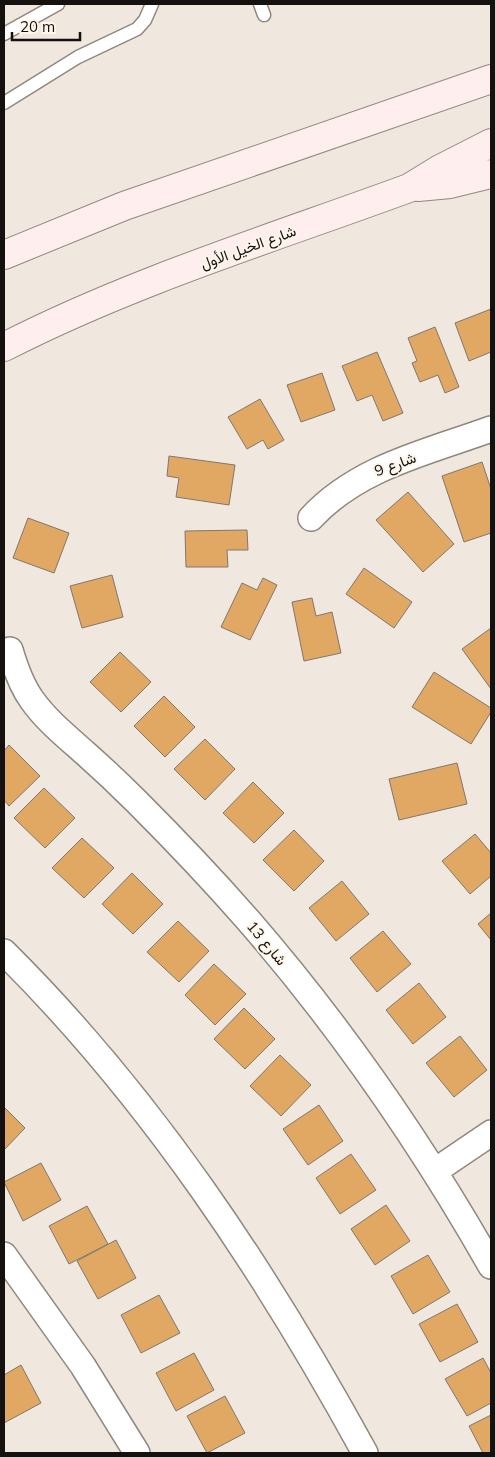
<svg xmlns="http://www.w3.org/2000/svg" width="495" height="1457" viewBox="0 0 495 1457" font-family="Mulish,Vazirmatn,sans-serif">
<rect width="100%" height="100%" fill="#f0e7de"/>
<g fill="#e1a864" stroke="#7f776f">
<polygon points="491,309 491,352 469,361 455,323"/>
<polygon points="435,327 459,387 445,393 438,375 420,382 412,363 417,361 408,338"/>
<polygon points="377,352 403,413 383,421 372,395 357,401 342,366"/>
<polygon points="322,373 335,410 301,422 287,385"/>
<polygon points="260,399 284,440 268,449 263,440 247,449 228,417"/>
<polygon points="169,456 235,465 229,505 176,497 179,478 167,476"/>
<polygon points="482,462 491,489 491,533 464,542 442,476"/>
<polygon points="408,492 454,544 423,572 376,520"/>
<polygon points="28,518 69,533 54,573 13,558"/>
<polygon points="247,530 248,550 227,550 228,567 186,567 185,531"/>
<polygon points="364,568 412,602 394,628 346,594"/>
<polygon points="112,575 123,617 82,628 70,586"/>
<polygon points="263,578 277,585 250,640 221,627 242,583 257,590"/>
<polygon points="312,598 316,616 332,612 341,653 304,661 292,602"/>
<polygon points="491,628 491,689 462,649"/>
<polygon points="120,652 151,682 121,712 90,682"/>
<polygon points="434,672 491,708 491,712 471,744 412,707"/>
<polygon points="164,696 195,727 165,757 134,726"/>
<polygon points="205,739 235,769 205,800 174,769"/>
<polygon points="9,745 40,776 9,806 4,800 4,751"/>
<polygon points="457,763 467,804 399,820 389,779"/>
<polygon points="253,782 284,813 254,843 223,813"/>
<polygon points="44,788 75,818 45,848 14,818"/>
<polygon points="294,830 324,861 294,891 263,860"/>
<polygon points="475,834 491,853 491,876 470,894 442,861"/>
<polygon points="82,838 114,868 84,898 52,868"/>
<polygon points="132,873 163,904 133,934 102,904"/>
<polygon points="342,881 369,914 336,941 309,908"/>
<polygon points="491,913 491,940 478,924"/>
<polygon points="178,921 209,951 179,982 147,952"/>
<polygon points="383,931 411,964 377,992 350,958"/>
<polygon points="214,964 246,994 215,1025 185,995"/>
<polygon points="419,983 446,1017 413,1044 386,1010"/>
<polygon points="244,1008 275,1039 245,1069 214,1039"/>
<polygon points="460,1036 487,1070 454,1097 426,1063"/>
<polygon points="280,1055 311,1085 281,1116 250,1086"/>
<polygon points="319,1105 343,1141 308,1165 283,1129"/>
<polygon points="4,1107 25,1128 4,1150"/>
<polygon points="351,1154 376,1190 340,1214 316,1178"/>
<polygon points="41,1163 61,1200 23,1221 4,1182"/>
<polygon points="386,1205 410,1241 375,1265 351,1229"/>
<polygon points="87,1206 108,1244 69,1264 49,1226"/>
<polygon points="116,1240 136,1278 98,1299 77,1261"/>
<polygon points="428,1255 450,1292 413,1314 391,1276"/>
<polygon points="159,1295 180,1333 141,1353 121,1315"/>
<polygon points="457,1304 478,1342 440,1362 419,1324"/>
<polygon points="194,1353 214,1390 176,1411 156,1373"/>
<polygon points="483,1358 491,1373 491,1403 467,1416 445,1379"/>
<polygon points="21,1365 41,1403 4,1423 4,1375"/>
<polygon points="225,1396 245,1433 207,1453 187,1416"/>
<polygon points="491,1415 491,1453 483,1453 469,1426"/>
</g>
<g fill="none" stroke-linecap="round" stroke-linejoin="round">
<g stroke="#90887f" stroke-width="15">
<g id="lane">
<polyline points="260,4 264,15"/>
<polyline points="4,34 58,4"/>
<polyline points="4,103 78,57 137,29 145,20 152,4"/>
</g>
</g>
<g stroke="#90887f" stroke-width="28">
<g id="street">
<path d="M 311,518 C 358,467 428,452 491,429"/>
<path d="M 10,650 C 15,667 21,685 32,700 C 46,720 67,737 85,753 C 103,769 120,785 137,802 C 175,840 212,879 248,920 C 340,1026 421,1143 491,1266"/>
<path d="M 4,952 C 151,1098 266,1272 365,1453"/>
<polyline points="435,1171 491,1133"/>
<polyline points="4,1255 83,1366 137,1453"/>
</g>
</g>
<g stroke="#90887f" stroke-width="30">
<g id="secondary">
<polyline points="418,187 450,184 491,174"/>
<polyline points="4,255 124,206 491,79"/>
<path d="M 4,347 C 133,281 273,238 409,188 L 440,169 L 491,143"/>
</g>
</g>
<use href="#lane" stroke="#fff" stroke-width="12"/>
<use href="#street" stroke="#fff" stroke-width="25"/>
<use href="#secondary" stroke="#fee" stroke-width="28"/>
</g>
<g text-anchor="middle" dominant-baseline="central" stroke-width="4" stroke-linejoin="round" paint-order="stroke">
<g font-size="15" fill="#14110e" stroke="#fef5eb">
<text transform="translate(248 247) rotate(-20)">شارع الخيل الأول</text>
<text transform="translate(395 464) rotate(-20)">شارع 9</text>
<text transform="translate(267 943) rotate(50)">شارع 13</text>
</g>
</g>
<rect width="495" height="1457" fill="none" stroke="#14110e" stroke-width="10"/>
<path d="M12 32v8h68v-8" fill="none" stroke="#14110e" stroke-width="2.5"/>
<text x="20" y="32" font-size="15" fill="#14110e" stroke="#fef5eb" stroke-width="4" paint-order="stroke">20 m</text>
</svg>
